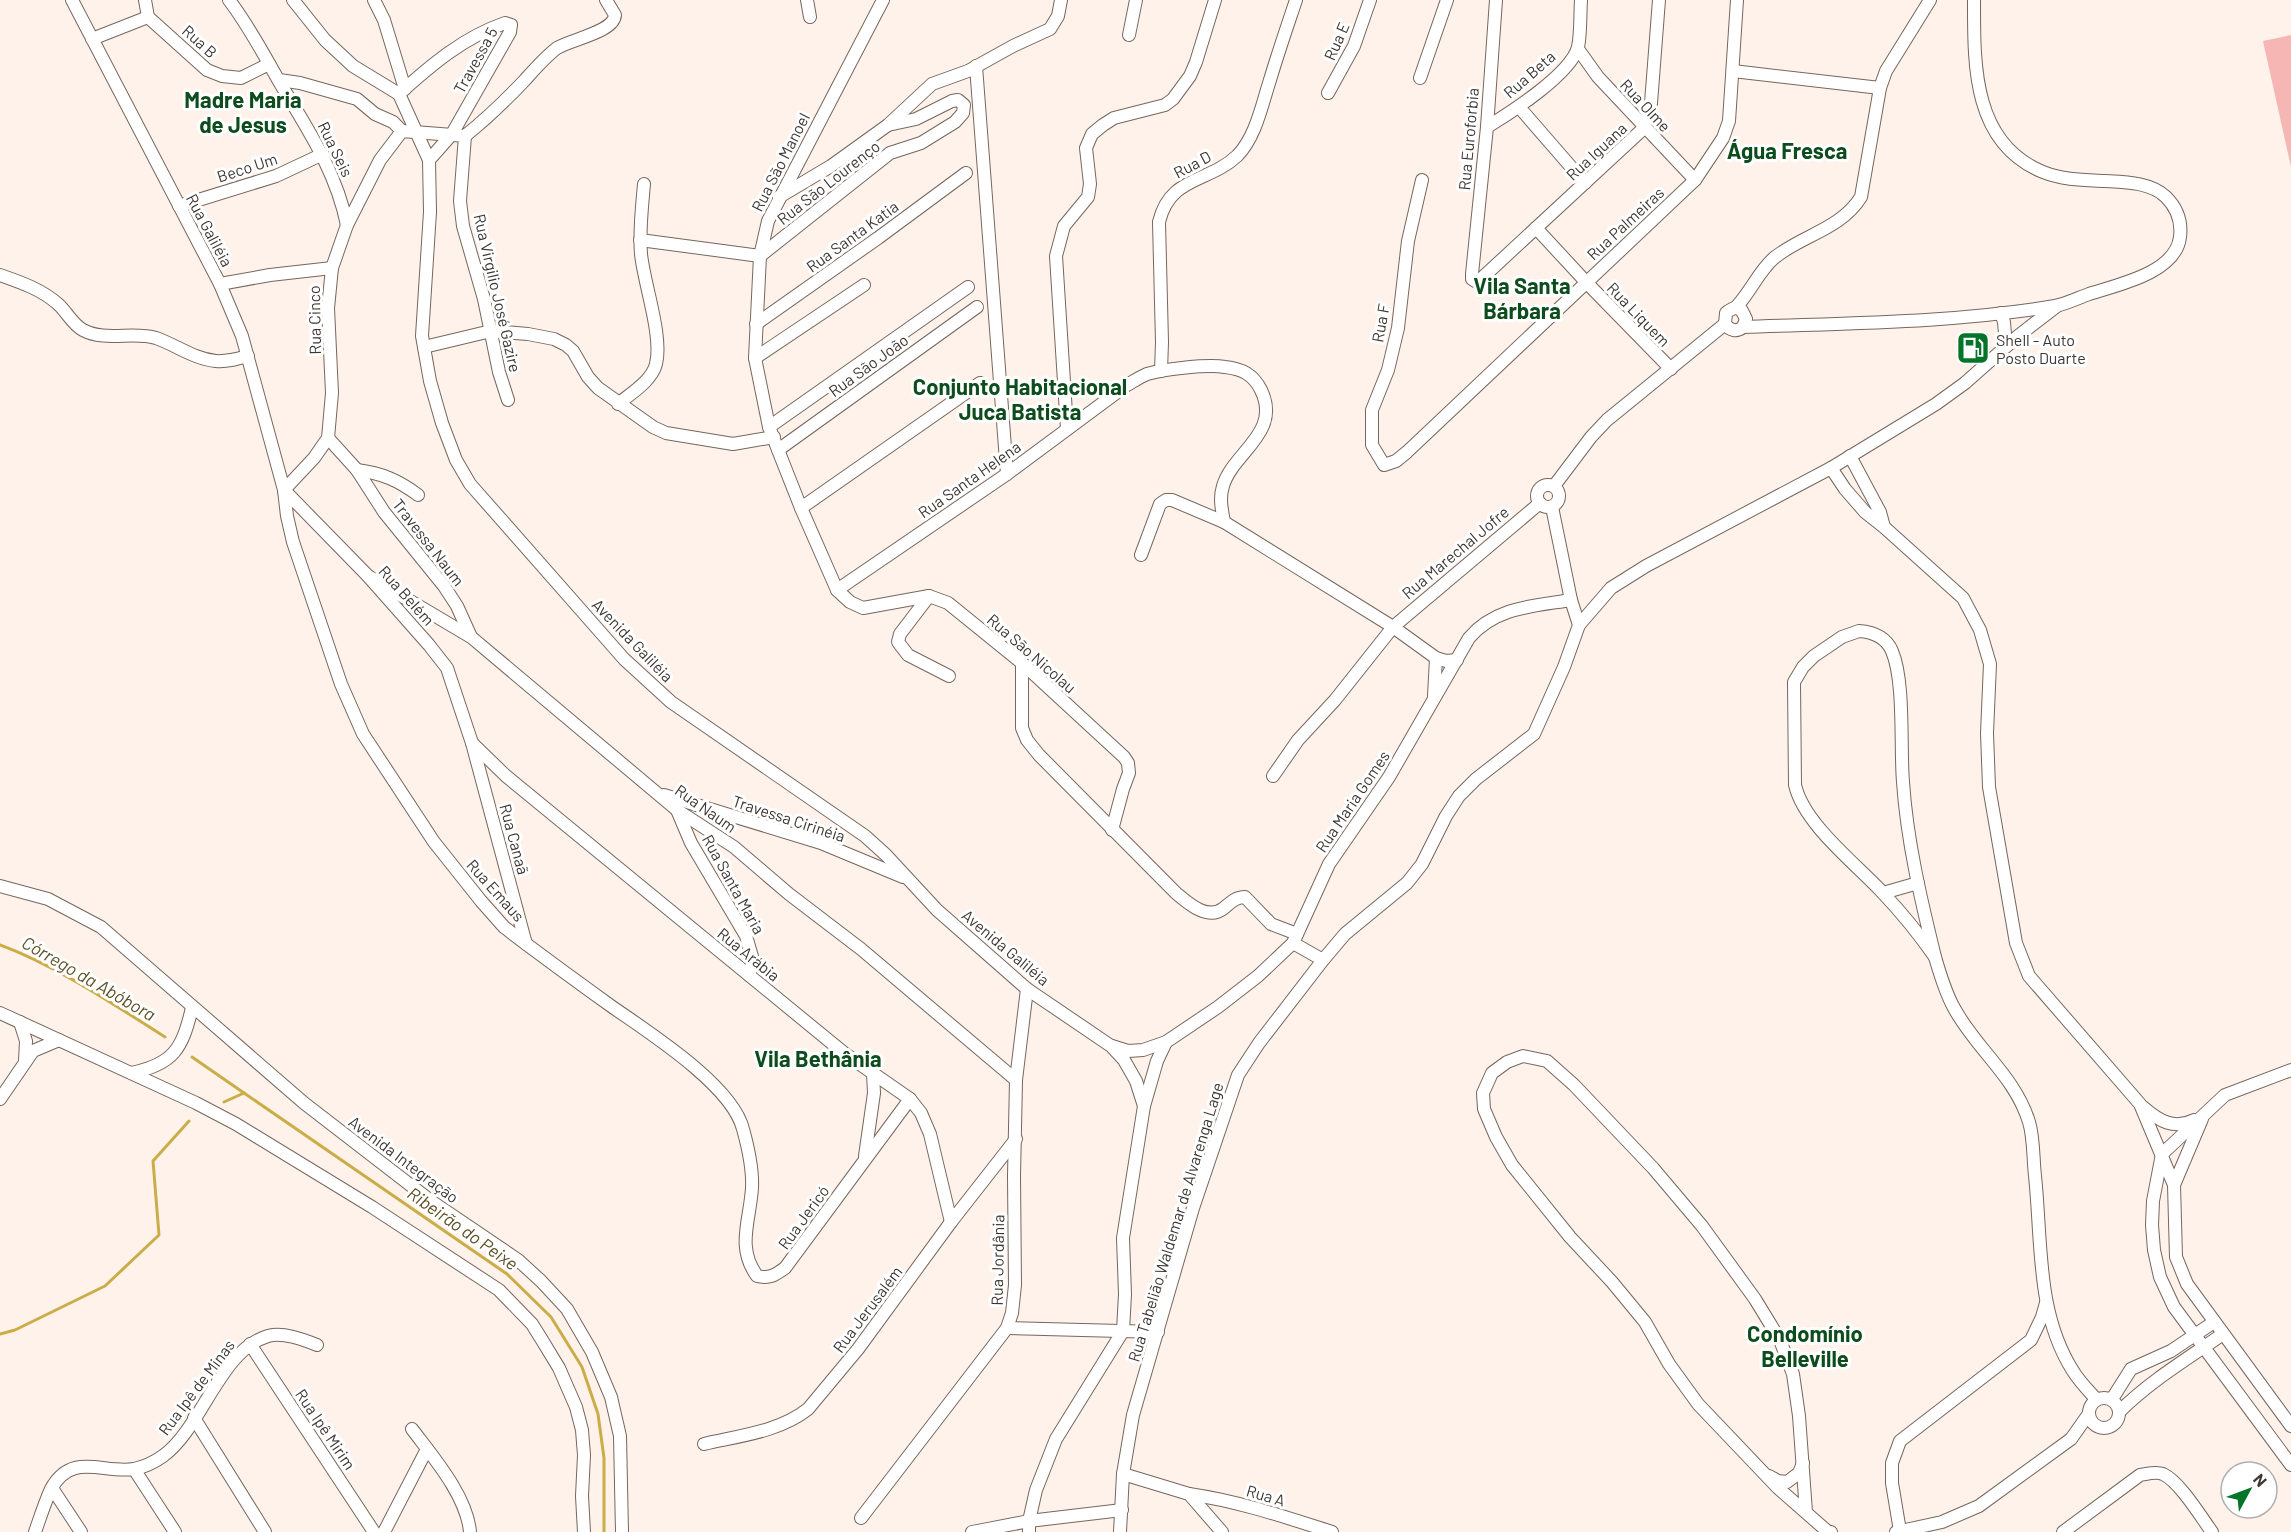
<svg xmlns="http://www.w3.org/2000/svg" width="2291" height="1532" viewBox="0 0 2291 1532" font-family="Barlow,sans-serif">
<rect width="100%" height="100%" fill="#fff2ea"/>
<polygon fill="#f6b6b4" points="2291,35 2291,167 2263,41"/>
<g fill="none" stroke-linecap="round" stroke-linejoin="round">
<g stroke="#cbad47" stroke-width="3">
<path d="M 0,945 C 57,966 113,1004 165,1037"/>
<polyline points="192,1057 244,1093"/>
<polyline points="224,1102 244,1093 507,1274 551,1317 582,1367 598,1414 604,1458 604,1532"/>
<polyline points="0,1334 15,1330 105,1286 159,1235 153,1161 189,1121"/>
</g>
<g stroke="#75675e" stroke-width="14">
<g id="minor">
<path d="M 72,0 L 220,284 L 242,336 L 284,490 L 287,516 L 293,542 L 341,684 L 363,734 L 434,842 L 481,901 L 504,927 C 539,954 575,980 611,1006 C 648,1032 732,1085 743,1129 C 748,1147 753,1169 752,1188 C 750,1221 736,1247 757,1276 C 770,1279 775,1275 785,1268 L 910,1099"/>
<polyline points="145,0 148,17 207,70 222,76 241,78 269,64"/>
<path d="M 229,0 C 249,26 264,55 280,83 C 308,130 336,171 347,225"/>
<polyline points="293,0 325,40 353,66 399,94"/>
<polyline points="374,0 384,20 405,89"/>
<polyline points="807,0 810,17"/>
<polyline points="883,0 768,221 760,256 755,358 769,427 801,508 837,590 850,602 863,608 929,596 948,603 1022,663 1124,757 1128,763 1129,773 1123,789 1112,830"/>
<polyline points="1496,0 1487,127 1472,274 1472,279 1475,281 1482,278 1644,128 1651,103 1659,0"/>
<polyline points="1129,35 1136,0"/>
<polyline points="92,39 148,17"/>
<polyline points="1578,49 1598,77 1695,180"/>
<polyline points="976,66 1007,474"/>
<polyline points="1733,71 1880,88"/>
<polyline points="1420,78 1447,0"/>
<polyline points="279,80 300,83 357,99 375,114 393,122 402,131"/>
<polyline points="1328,93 1354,46 1370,0"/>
<polyline points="399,94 429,160 430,212 422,336 430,381 442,423 456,460 470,484 624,659 671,702 865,836 886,855 937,910 1027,989 1111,1046 1124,1060 1136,1081 1144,1106"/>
<path d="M 399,94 C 431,65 464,37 505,23 L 511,25 L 510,32 L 452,134 L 429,160"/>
<polyline points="1519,107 1585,183"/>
<path d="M 1487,127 C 1510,113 1571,74 1578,47 C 1581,33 1580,15 1581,0"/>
<path d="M 465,136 C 486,119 505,101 524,81 C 534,70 545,57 557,48 C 572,39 614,32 615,15 L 606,0"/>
<polyline points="1422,180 1408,241 1398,328 1388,370 1372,410 1372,445 1384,465 1396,461 1407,452 1695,180 1723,138 1729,121 1737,0"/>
<polyline points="779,197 831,166 888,125 932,84 968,71 1013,46 1050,29 1058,16 1061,0"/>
<polyline points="179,206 276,176 323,154"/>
<polyline points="1536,228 1586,282 1671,369"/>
<polyline points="640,240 760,256 890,153 921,143 955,122 963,113 964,105 958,100 952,101 916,119 888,125"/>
<path d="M 0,275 C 20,282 41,289 58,304 C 67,312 72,324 83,330 C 105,342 133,331 156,338 C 176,345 194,359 216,361 C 227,362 237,359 248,356"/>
<polyline points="220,284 270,275 332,268"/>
<path d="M 1735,308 L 1741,309 L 1746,319 L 1743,327 C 1737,332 1730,331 1725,324 L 1726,313 C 1729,310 1733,309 1737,306 C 1751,291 1759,271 1774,258 C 1802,235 1840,230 1861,197 L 1880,88 L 1886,71 L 1930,0"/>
<polyline points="2001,313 2004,322 2006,346"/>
<polyline points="756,324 878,238 966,173"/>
<path d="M 1743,327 C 1847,323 1952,323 2055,306 C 2066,304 2078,298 2089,294 C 2117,285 2176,273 2180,237 C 2182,221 2177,208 2166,197 C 2151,182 2124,182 2105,181 C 2084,180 2063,180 2043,172 C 1972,143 1974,64 1974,0"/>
<polyline points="424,347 491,331 528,334 554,339 566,345 573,351 588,377 598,388 653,427 666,433 733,444 774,437"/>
<polyline points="755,358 864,285"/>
<path d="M 1161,371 L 1162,342 L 1159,222 C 1170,176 1208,183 1237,156 C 1256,137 1262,104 1270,80 C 1278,53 1287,27 1296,0"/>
<path d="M 618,404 C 630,394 652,381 656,364 C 663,336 644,284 641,254 C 639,231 642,207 644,184"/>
<polyline points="769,427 968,287"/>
<polyline points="1067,429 1056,256 1064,226 1088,197 1090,184 1086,148 1092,134 1103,125 1114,118 1165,105 1173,99 1190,76 1196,62 1215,0"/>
<polyline points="328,438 357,470 384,512 444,586 457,606 471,637"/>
<polyline points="778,450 977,307"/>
<polyline points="1850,456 1880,512 1884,527"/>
<polyline points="1831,468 1845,489 1865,512 1884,527 1963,598 1980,630 1990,664 1987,733 1989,787 2016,943 2029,976 2140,1104 2174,1185 2176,1257 2187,1284 2291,1426"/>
<path d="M 357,470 C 381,473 398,480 418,495"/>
<circle cx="1548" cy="496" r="11"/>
<polyline points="1554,486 1591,437 1607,420 1725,324"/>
<polyline points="284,490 314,458 328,438 332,393 328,308 332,268 347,225 380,160 402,131 465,136 460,201 463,226 484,299 499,372 508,400"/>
<polyline points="284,490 368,576 429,645 447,668 472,743 526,944"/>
<polyline points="801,508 980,383"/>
<polyline points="1141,555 1160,504 1166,500 1172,500 1224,522 1393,627 1436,658 1446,661 1457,660"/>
<polyline points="368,576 471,637 677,810 734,847 789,894 861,949 1016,1080"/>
<path d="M 837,590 L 1007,474 L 1127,385 C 1134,381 1140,377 1147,374 C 1164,369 1208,364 1225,367 C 1242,369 1253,374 1261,390 C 1282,433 1233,452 1223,486 C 1219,499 1222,510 1224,522"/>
<polyline points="929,596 900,634 898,642 908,655 949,676"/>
<polyline points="1579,625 1611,588 1646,566 1831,468 1936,404 1965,383 2018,336 2057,306"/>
<path d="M 1859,631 C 1873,632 1886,637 1892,651 C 1905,682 1900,746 1903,782 C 1907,841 1921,900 1935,957 C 1919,934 1901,912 1882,892 C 1855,863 1804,824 1795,785 L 1794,682 L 1803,667 L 1814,656 L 1842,637 Z"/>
<path d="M 1022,663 L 1022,728 L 1027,740 L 1039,755 L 1176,893 C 1189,904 1208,921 1224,908 C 1231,902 1236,897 1245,897 L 1271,924 L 1297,934"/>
<polyline points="1434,696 1436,658"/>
<polyline points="472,743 506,776 844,1053 910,1099 921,1113 930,1134 951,1222"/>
<polyline points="1273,776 1298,740 1335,700 1393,627 1540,503"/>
<polyline points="664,795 821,843 903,877"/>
<polyline points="677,810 691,843 746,936 753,960 749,975"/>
<polyline points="0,886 48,899 101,927 304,1103 431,1201 518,1260 541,1281 567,1309 592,1352 611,1397 620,1436 622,1532"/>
<polyline points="1883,893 1918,883"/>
<polyline points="1293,943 1323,960"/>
<path d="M 1935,957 C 1940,974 1945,992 1954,1008 C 1976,1049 2015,1076 2029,1122 C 2034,1138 2033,1159 2035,1176 C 2042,1242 2036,1313 2073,1371 C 2079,1381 2088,1390 2096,1399"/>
<polyline points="0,1013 196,1103 236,1124 372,1207 499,1290 532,1324 542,1340 559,1368 576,1407 582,1430 584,1455 582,1496 584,1532"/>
<polyline points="20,1022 26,1041 25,1061"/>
<path d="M 1112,1046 L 1128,1051 L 1143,1050 L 1166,1042 L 1218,1007 L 1258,976 L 1293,943 L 1329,864 L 1389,777 L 1469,638 C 1495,607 1534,606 1571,600"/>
<polyline points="2291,1070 2225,1095 2162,1154 2153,1201 2152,1225 2154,1250 2160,1277 2174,1307 2291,1465"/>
<path d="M 131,1073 C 174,1064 182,1049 192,1008"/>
<polyline points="0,1099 33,1051 59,1040"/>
<path d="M 2143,1107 C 2159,1121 2174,1130 2194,1120"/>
<polyline points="865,1156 874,1093 873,1074"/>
<polyline points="2174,1185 2202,1119"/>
<polyline points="1007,1328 1158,1332"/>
<polyline points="250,1344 374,1532"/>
<circle cx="2104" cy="1413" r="15"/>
<polyline points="2112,1399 2131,1369 2171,1351 2214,1322"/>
<path d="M 2119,1412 C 2150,1381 2187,1359 2223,1334"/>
<polyline points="194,1418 265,1532"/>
<path d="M 412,1429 C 433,1457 467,1496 470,1532"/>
<path d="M 704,1444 C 738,1436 779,1432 808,1409 L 858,1349 L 951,1222 L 1016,1139"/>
<polyline points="134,1469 175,1532"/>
<polyline points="1123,1474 1189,1494 1222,1532"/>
<polyline points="1769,1476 1778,1481 1787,1482 1799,1473 1803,1463"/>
<polyline points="52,1488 81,1532"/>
<path d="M 1189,1494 C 1238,1501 1285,1517 1332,1532"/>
<polyline points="1806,1512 1799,1416 1793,1374 1780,1340 1755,1299 1702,1226 1653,1168 1574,1085 1547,1061 1523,1056 1507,1062 1492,1073 1483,1093 1484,1109 1496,1137 1512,1165 1570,1237 1612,1282 1645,1322 1669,1364 1698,1404 1778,1488 1827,1531 1831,1532"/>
<polyline points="861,1518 1007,1328 1012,1313 1015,1285 1014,1176 1016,1080 1027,989"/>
<polyline points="1900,1531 1892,1483 1892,1463 1900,1441 2031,1340 2042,1317 2046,1303"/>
<path d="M 35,1532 C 40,1518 45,1502 51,1489 C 72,1451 103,1474 134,1469 C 144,1467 156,1461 163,1456 C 202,1428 220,1350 268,1336 C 283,1332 302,1339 317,1345"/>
<polyline points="384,1532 427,1449"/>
<polyline points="972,1532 1029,1521 1122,1510"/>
<polyline points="1029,1532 1029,1521 1036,1490 1056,1439 1123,1331 1125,1294 1123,1238 1144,1106 1157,1061 1166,1042"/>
<polyline points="1120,1532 1123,1474 1133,1415 1193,1208 1238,1075 1259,1043 1323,960 1345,934 1407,883 1422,864 1446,816 1459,796 1476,779 1534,734 1564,667 1579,625 1571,600 1552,507"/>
<polyline points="1896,1532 1942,1522 1979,1506 2071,1439 2088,1415"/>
<path d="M 2063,1532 L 2140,1475 C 2147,1474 2156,1471 2163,1474 C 2180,1482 2201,1517 2212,1532"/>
</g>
</g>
<use href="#minor" stroke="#fff" stroke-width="12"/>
</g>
<defs>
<g id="fuel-square" transform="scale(1.725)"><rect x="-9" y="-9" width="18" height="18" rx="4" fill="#037428" stroke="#fff"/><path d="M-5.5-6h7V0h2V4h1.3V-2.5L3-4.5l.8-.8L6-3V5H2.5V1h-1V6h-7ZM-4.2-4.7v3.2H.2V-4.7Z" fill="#fff"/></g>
</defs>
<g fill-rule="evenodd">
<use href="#fuel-square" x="1973" y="348"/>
</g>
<g text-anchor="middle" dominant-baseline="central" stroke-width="6" stroke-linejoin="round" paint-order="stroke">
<g font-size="16" fill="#3d3733" stroke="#fff">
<text transform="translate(200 41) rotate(42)">Rua B</text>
<text transform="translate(1336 41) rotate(-66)">Rua E</text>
<text transform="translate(475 60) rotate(-61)">Travessa 5</text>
<text transform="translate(1529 74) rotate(-41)">Rua Beta</text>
<text transform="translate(1646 105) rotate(47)">Rua Olme</text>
<text transform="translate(1468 139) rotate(-85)">Rua Euroforbia</text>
<text transform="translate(336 149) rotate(64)">Rua Seis</text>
<text transform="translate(1596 151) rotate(-43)">Rua Iguana</text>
<text transform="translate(780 162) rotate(-63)">Rua São Manoel</text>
<text transform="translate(1192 164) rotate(-28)">Rua D</text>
<text transform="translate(247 167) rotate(-18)">Beco Um</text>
<text transform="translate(828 182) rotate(-38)">Rua São Lourenço</text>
<text transform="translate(1625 223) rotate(-43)">Rua Palmeiras</text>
<text transform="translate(210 230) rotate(62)">Rua Galiléia</text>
<text transform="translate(852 236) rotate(-36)">Rua Santa Katia</text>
<text transform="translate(498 293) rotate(77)">Rua Virgilio José Gazire</text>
<text transform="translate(1639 314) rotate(46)">Rua Liquem</text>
<text transform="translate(314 320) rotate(-91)">Rua Cinco</text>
<text transform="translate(1380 323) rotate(-80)">Rua F</text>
<text transform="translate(868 365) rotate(-36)">Rua São João</text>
<text transform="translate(969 479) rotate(-35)">Rua Santa Helena</text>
<text transform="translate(429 542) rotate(52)">Travessa Naum</text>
<text transform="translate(1455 552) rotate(-40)">Rua Marechal Jofre</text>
<text transform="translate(407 595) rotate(48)">Rua Belém</text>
<text transform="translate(633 640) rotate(46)">Avenida Galiléia</text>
<text transform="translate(1032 653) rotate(41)">Rua São Nicolau</text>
<text transform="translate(1352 801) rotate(-56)">Rua Maria Gomes</text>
<text transform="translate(706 808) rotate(35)">Rua Naum</text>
<text transform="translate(789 818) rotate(18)">Travessa Cirinéia</text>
<text transform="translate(515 839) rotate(75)">Rua Canaã</text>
<text transform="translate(734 884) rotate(61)">Rua Santa Maria</text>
<text transform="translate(496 890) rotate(48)">Rua Emaus</text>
<text transform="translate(1006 947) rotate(40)">Avenida Galiléia</text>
<text transform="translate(749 954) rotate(39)">Rua Arábia</text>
<text transform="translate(404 1159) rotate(37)">Avenida Integração</text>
<text transform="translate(803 1217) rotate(-54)">Rua Jericó</text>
<text transform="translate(1175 1222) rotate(-73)">Rua Tabelião Waldemar de Alvarenga Lage</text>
<text transform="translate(997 1260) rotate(-89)">Rua Jordânia</text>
<text transform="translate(867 1309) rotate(-53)">Rua Jerusalém</text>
<text transform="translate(196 1387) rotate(-53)">Rua Ipê de Minas</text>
<text transform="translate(326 1429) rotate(56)">Rua Ipê Mirim</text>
<text transform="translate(1266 1495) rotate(16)">Rua A</text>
</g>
<g font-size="16" fill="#3d3733" stroke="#fff" text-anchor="start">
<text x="1996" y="339">Shell - Auto<tspan x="1996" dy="18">Posto Duarte</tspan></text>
</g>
<g font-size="18" font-style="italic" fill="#5e5228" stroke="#fff">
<text transform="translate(89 978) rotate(30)">Córrego da Abóbora</text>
<text transform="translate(463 1228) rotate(35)">Ribeirão do Peixe</text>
</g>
<g font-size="22" font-weight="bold" fill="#0d4c1c" stroke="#fff">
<text x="243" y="99">Madre Maria<tspan x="243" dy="25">de Jesus</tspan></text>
<text x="1787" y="150">Água Fresca</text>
<text x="1522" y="285">Vila Santa<tspan x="1522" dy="25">Bárbara</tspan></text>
<text x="1020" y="386">Conjunto Habitacional<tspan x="1020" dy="25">Juca Batista</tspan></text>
<text x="818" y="1058">Vila Bethânia</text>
<text x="1805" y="1333">Condomínio<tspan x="1805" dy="25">Belleville</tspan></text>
</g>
</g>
<g transform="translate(2249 1490) rotate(49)"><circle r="28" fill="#ffffff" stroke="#b1afad" stroke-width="1.5"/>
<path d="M0-4.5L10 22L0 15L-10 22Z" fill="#037428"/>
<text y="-9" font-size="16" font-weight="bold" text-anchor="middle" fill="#3d3733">N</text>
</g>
</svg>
